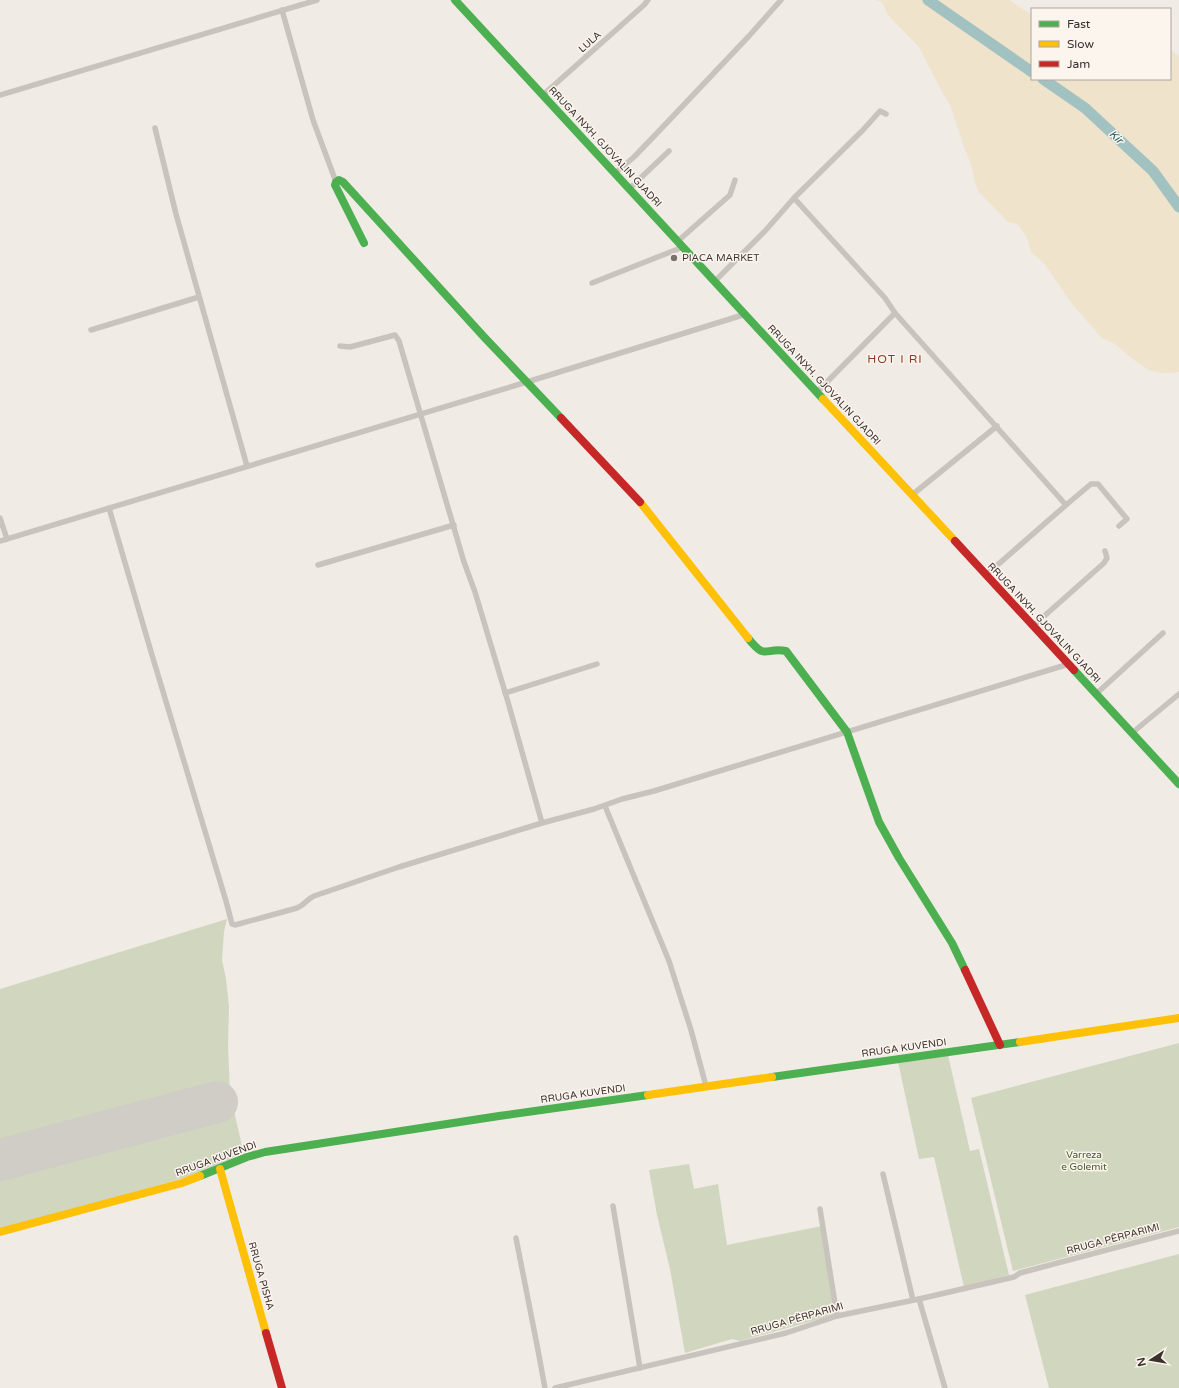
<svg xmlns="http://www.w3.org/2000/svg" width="1179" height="1388" viewBox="0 0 1179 1388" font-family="'Varela Round',sans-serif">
<rect width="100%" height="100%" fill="#f0ebe5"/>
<g fill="#d1d6bf">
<polygon points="227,919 224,932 222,960 226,979 229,1007 228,1046 230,1094 240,1137 242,1147 240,1153 231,1159 188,1177 0,1230 0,989"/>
<polygon points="1179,1043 1179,1227 1013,1271 971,1098"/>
<polygon points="948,1055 970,1151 979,1149 1009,1275 964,1287 934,1157 919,1159 898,1062"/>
<polygon points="689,1164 694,1189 718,1184 727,1245 822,1226 834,1315 740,1341 732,1339 685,1353 670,1269 657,1215 649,1170"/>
<polygon points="1179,1254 1179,1388 1049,1388 1025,1295"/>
</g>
<polygon fill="#efe3cc" points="876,0 1009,0 1032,15 1032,79 1170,79 1170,50 1179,56 1179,372 1162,373 1149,370 1134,360 1115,344 1102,338 1072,304 1044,263 1031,252 1027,238 1020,227 1017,224 1008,222 1005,219 979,192 975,183 971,164 964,147 950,105 941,90 919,47 888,15 882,2"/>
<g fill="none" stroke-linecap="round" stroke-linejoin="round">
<g stroke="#a1c2c1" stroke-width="11">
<polyline points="928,0 1032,72"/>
<polyline points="1043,79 1085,108 1153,171 1179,207"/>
</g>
<polyline stroke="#d0ccc6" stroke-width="42" points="0,1160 217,1102"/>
<g stroke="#c9c3be" stroke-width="5.5">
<polyline points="282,10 313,120 336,182"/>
<polyline points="0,95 317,0"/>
<polyline points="543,95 644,5 648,0"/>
<polyline points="155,128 176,214 247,466"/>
<polyline points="615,173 634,157 659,131 749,36 781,0"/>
<polyline points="629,189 669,151"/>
<polyline points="794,198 885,298 895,313 928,350 1066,505 1091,484 1098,484 1127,519 1119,526"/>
<polyline points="678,241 730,195 735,180"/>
<polyline points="715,281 765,231 794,198 863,130 880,111 886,114"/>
<polyline points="592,283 683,247"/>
<polyline points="91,330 199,297"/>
<polyline points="340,346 350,347 395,335 399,341 464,562 475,592 508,702 542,823 594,809 622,799 654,791 1069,664"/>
<polyline points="817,392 895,313"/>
<polyline points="912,495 997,426"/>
<path d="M 109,508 L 152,655 L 226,901 L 232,924 L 235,925 L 297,908 C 305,905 307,899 314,896 L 399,867 L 542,823"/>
<polyline points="0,518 7,539"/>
<polyline points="0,541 527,382 746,314"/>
<polyline points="318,565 454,525"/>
<polyline points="986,575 1066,505"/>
<polyline points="1033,626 1104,563 1107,558 1105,551"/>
<polyline points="505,693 597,664"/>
<polyline points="1096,694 1163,633"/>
<polyline points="1132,733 1179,694"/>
<polyline points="605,806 669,961 691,1030 706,1086"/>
<polyline points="883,1174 913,1300"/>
<polyline points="613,1206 640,1368"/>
<polyline points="820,1209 837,1316"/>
<polyline points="516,1238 537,1345 545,1388"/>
<polyline points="919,1299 945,1388"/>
<polyline points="555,1388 786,1333 837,1316 919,1299 1014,1277 1020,1273 1179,1231"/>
</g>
<g stroke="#4caf50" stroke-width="8">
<polyline points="455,0 823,399"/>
<polyline points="364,243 335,185 336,182 339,180 343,182 485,338 561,418"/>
<path d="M 748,638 C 766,661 764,647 786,651 L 847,732 L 879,822 L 899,858 L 952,943 L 965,970"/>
<polyline points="1074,670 1179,784"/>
<polyline points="772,1077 1020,1042"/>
<polyline points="200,1176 247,1157 265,1152 499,1116 648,1095"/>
</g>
<g stroke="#ffc107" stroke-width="8">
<polyline points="823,399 955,541"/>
<polyline points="640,502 748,638"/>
<polyline points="1020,1042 1179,1018"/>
<polyline points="648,1095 772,1077"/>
<polyline points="220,1169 266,1333"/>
<polyline points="0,1232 182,1183 200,1176"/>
</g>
<g stroke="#c62828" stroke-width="8">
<polyline points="561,418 640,502"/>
<polyline points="955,541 1074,670"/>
<polyline points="965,970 1000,1045"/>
<polyline points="266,1333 282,1388"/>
</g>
</g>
<circle fill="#7a716c" stroke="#fbf5ee" stroke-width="1.5" cx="674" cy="258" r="4"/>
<g text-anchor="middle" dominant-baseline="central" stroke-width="3" stroke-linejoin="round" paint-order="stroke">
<g font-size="10" fill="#3b302b" stroke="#fbf5ee">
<text transform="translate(590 42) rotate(-42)">LULA</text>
<text transform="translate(605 147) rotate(47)">RRUGA INXH. GJOVALIN GJADRI</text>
<text transform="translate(824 385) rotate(47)">RRUGA INXH. GJOVALIN GJADRI</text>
<text transform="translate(1044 623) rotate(47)">RRUGA INXH. GJOVALIN GJADRI</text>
<text transform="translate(904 1048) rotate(-8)">RRUGA KUVENDI</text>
<text transform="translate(583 1094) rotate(-8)">RRUGA KUVENDI</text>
<text transform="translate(216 1159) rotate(-20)">RRUGA KUVENDI</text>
<text transform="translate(1113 1239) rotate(-15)">RRUGA PËRPARIMI</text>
<text transform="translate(261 1276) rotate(74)">RRUGA PISHA</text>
<text transform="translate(797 1319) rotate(-16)">RRUGA PËRPARIMI</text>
</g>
<g font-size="10" fill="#3b302b" stroke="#fbf5ee" text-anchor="start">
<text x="682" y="258">PIACA MARKET</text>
</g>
<g font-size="10" fill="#4a5a2e" stroke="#fbf5ee">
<text x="1084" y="1155">Varreza<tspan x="1084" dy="12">e Golemit</tspan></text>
</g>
<g font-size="11" font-style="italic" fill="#1f5a5e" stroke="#fbf5ee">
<text transform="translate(1116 137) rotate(43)">Kir</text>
</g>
<g font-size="12" letter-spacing="1" fill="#8c3b22" stroke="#fbf5ee">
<text x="895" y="359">HOT I RI</text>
</g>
</g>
<rect x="1031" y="8" width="140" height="72" fill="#fbf5ee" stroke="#aea6a0"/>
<rect x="1039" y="21" width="20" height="6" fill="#4caf50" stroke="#aea6a0"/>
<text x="1067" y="28" font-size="12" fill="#3b302b">Fast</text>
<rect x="1039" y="41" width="20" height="6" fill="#ffc107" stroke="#aea6a0"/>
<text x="1067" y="48" font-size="12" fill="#3b302b">Slow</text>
<rect x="1039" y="61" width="20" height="6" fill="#c62828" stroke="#aea6a0"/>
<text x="1067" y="68" font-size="12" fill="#3b302b">Jam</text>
<g transform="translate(1151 1360) rotate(258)" stroke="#fbf5ee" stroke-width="3" paint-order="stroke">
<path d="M0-3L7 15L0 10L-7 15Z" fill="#3b302b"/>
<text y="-6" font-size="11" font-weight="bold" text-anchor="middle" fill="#3b302b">N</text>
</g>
</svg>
